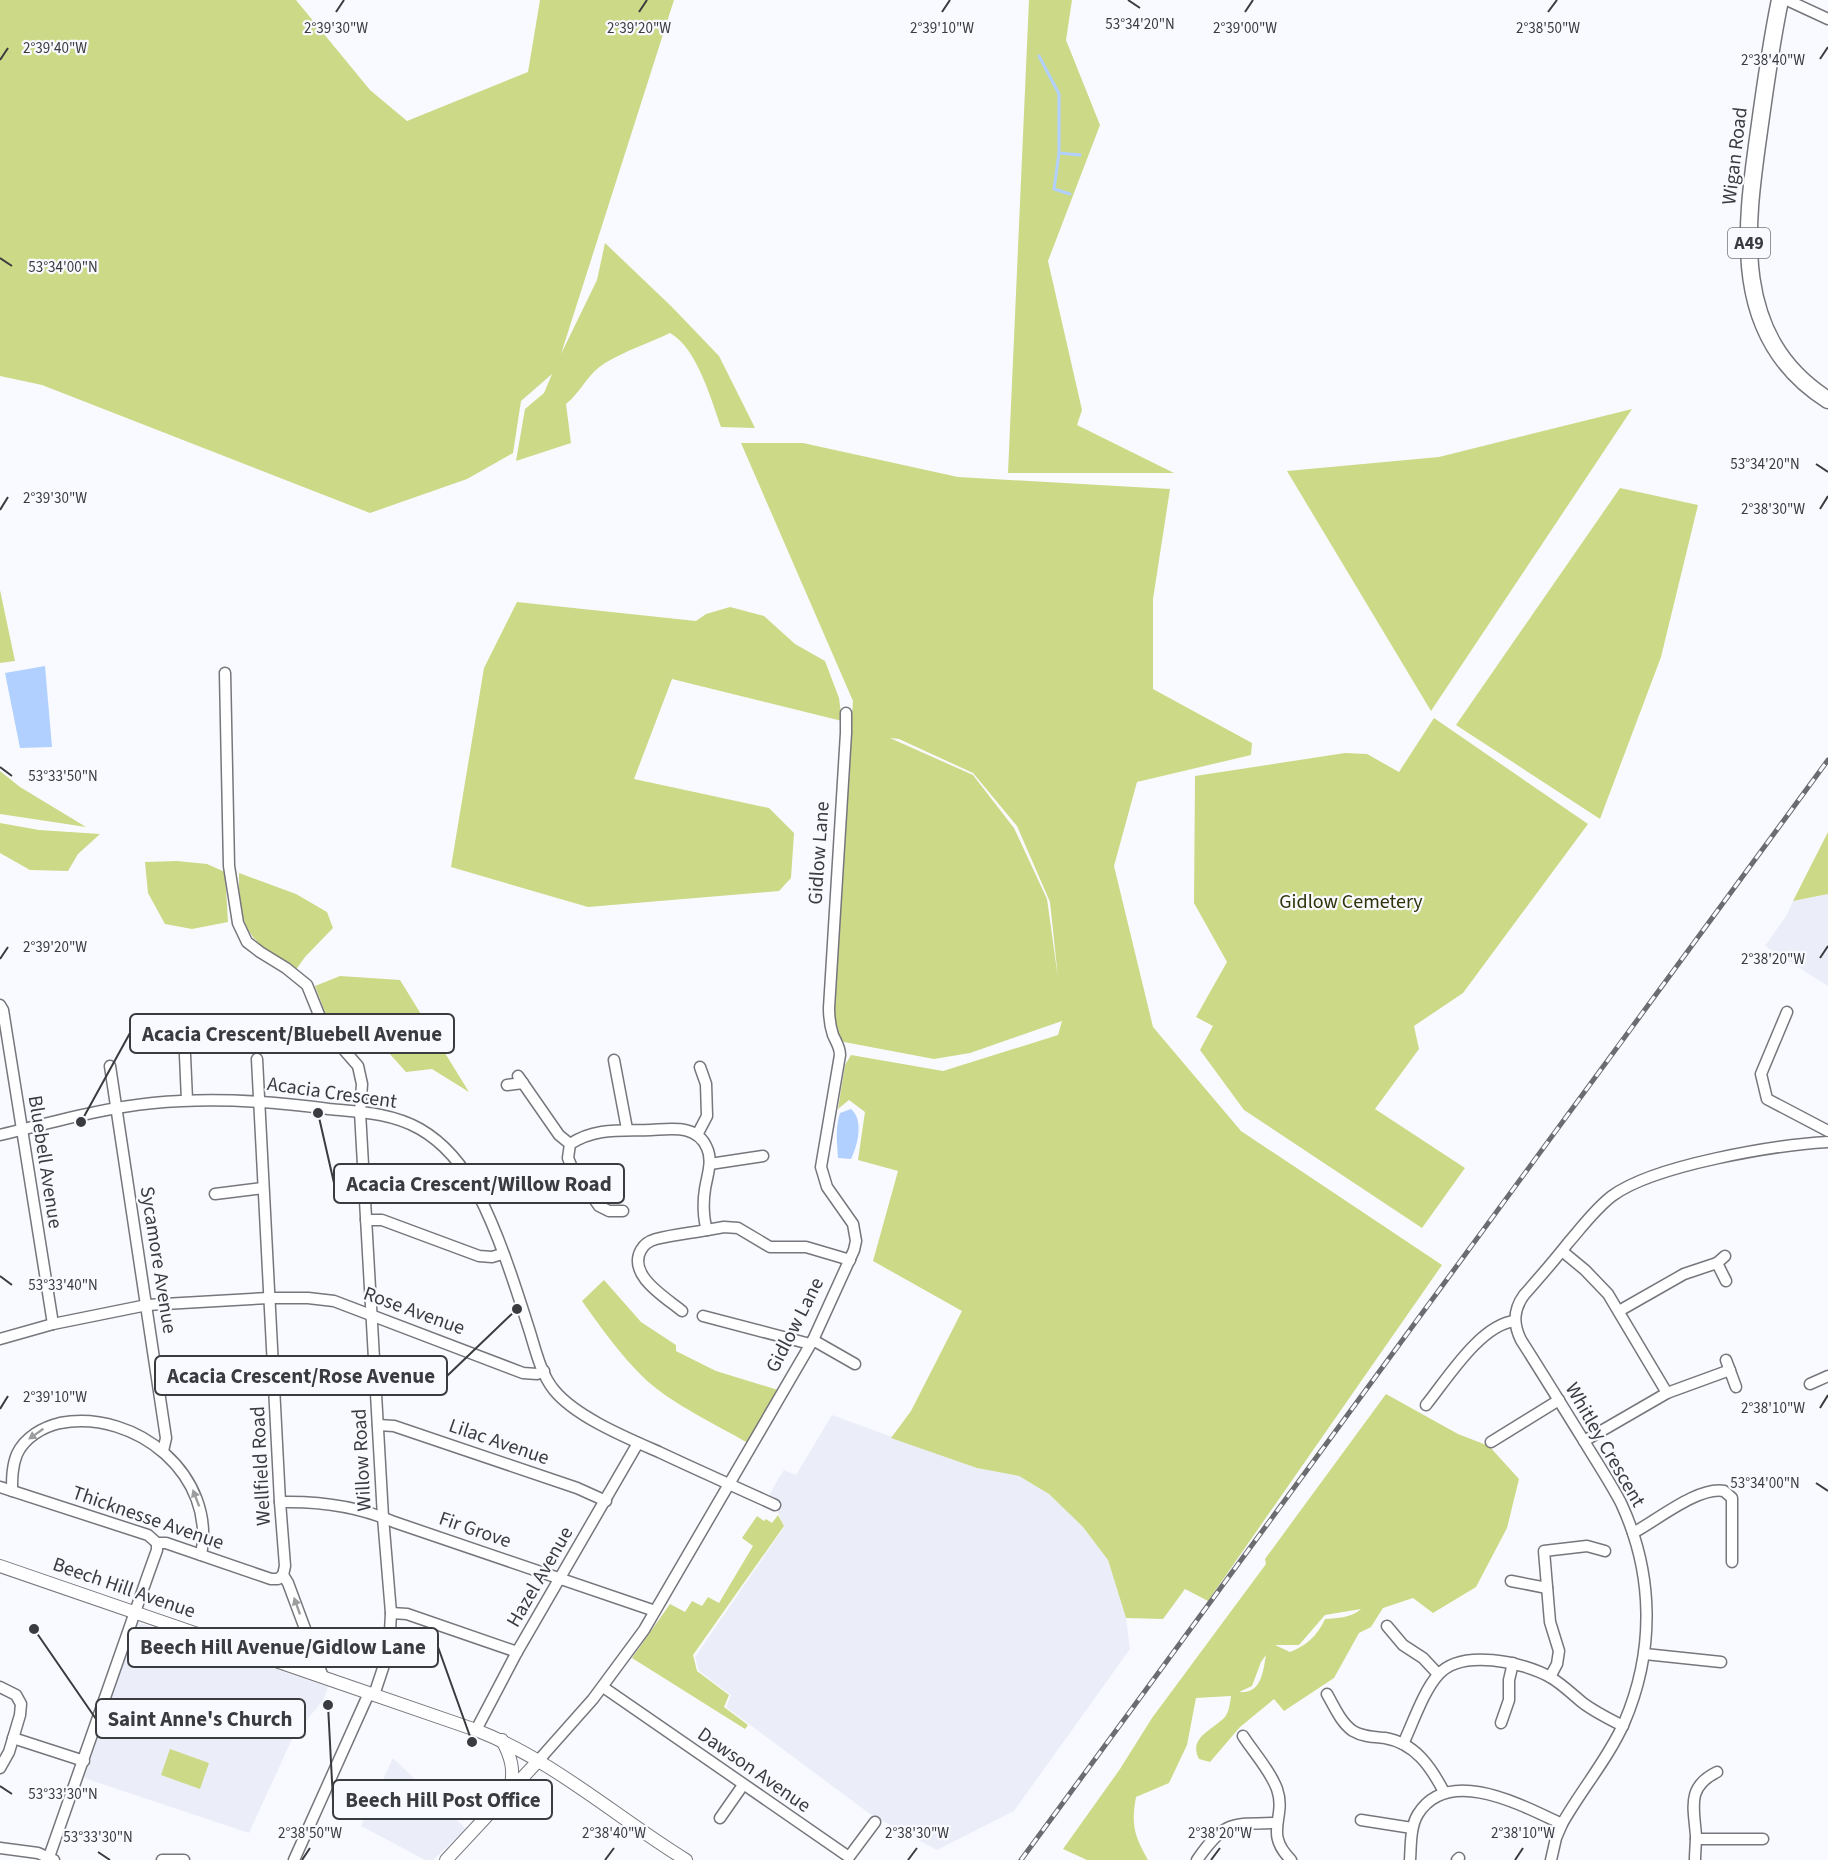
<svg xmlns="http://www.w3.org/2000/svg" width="1828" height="1860" viewBox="0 0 1828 1860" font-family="'Source Sans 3',sans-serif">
<rect width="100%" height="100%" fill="#f9faff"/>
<g fill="#ebeef9">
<polygon points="1828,894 1828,986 1765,946 1786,916 1793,901"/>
<polygon points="832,1415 977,1468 1019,1476 1049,1494 1083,1527 1108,1560 1126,1618 1130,1649 1014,1811 937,1850 870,1814 726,1707 731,1695 699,1671 695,1657 784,1527 775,1505 768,1497 777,1481 784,1470 796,1475"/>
<polygon points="137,1622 328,1687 324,1699 293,1737 249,1833 84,1778"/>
<polygon points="393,1758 466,1829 433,1860 425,1860 361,1826"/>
</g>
<g fill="#ccd986" fill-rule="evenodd">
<path d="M 0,0 L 296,0 L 370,90 L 407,121 L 528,72 L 540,0 L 674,0 L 561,354 L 597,280 L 605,243 L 672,307 L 719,356 L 755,428 L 721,427 C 711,399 697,348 670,333 C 649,343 625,351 605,363 C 588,373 581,392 566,404 L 571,443 L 516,461 L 525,409 L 544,393 L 552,374 L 521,401 L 513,453 L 467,479 L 370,513 L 42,385 L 0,376 Z"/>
<polygon points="1029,0 1072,0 1066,40 1100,125 1048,261 1082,410 1077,425 1174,473 1008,473"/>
<polygon points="1632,409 1431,711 1287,471 1439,457"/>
<path d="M 741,443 L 803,443 L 958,477 L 1170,489 L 1153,599 L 1153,689 L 1252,743 L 1251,755 L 1137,782 L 1114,866 L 1153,1027 L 1241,1131 L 1442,1265 L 1208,1601 L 1185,1589 L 1163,1619 L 1126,1618 L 1108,1560 L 1083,1527 L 1049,1494 L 1019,1476 L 977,1468 L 891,1438 L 911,1411 L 962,1311 L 873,1261 L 898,1171 L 858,1160 L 865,1112 L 849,1100 L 838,1109 L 845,1065 L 851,1055 L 943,1071 L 1058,1035 L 1062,1021 L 970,1053 L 934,1059 L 844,1042 L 836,1033 L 834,1014 L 840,886 L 853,701 ZM 890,738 L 899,739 L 973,773 L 1017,826 L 1050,902 L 1058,978 L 1047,899 L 1014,828 L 973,775 Z"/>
<polygon points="1620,488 1698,505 1661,657 1600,819 1456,725"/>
<polygon points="0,590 15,661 0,663"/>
<polygon points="517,602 696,621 706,614 730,607 764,616 795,644 825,661 839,698 842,721 672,679 634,779 769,808 794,833 791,878 779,891 588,907 451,867 484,668"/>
<polygon points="1434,718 1588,824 1463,993 1414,1026 1419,1049 1375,1109 1465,1168 1422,1228 1244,1110 1200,1050 1213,1026 1196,1017 1227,962 1194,903 1195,776 1345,753 1367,754 1399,772"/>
<polygon points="0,771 20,787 86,827 0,814"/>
<polygon points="0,823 39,830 100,834 78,854 68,871 30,870 0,853"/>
<polygon points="1828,832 1828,894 1793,901"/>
<polygon points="177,861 207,864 225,872 228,922 192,929 165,924 148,893 145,862"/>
<path d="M 239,873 L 296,894 L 327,912 L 333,928 L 305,957 L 295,971 C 250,941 238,930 239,873 Z"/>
<polygon points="340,976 400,980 469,1092 432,1069 406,1072 371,1033 349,1046 331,1028 315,986"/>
<path d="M 604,1280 L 641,1322 L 676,1345 L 676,1351 L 716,1371 L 778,1390 L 748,1443 C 715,1424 674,1405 646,1380 C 621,1356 602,1329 582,1301 Z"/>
<path d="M 1386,1394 L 1458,1434 L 1489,1446 L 1519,1479 L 1507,1528 L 1476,1587 L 1433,1613 L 1413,1598 L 1383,1608 L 1371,1627 L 1359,1633 L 1334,1678 L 1284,1711 L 1274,1699 L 1240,1727 L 1210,1762 L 1199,1759 C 1188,1738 1212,1730 1224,1718 C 1229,1713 1230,1703 1231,1696 L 1196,1698 L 1187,1745 L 1169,1783 L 1136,1797 C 1131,1825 1134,1835 1148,1860 L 1087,1860 L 1063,1849 L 1120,1769 L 1152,1718 L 1266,1564 L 1265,1559 ZM 1361,1609 C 1351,1618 1338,1618 1325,1619 C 1318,1635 1306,1646 1290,1652 L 1275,1645 L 1299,1645 L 1325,1615 ZM 1266,1655 C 1263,1673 1261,1694 1239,1692 L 1252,1686 L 1261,1662 Z"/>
<polygon points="778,1515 784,1526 693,1655 697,1671 729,1695 724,1707 748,1725 745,1729 632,1658 670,1604 685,1612 692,1601 702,1606 708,1597 719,1603 753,1546 742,1538 757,1516 764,1521 766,1519 772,1523"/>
<polygon points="170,1749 209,1763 200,1789 161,1775"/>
</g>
<g fill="#b1d0ff">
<polygon points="45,666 52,747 20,748 5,673"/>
<path d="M 851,1109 C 864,1120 858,1145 851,1159 L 838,1158 C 837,1142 835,1129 840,1113 Z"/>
</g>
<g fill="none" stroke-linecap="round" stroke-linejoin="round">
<g stroke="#b1d0ff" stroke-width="3">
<polyline points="1039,56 1059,94 1059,153 1054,189 1070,194"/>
<polyline points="1059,153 1080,155"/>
</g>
<g stroke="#75777c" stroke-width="13">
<g id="minor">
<polyline points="1787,0 1828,19"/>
<polyline points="225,673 229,866 238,923 247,942 260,952 286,968 307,985 324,1027 358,1066 362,1084 360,1112 383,1517 391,1613 389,1650 374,1695"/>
<polyline points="0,1005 3,1010 53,1324"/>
<polyline points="1787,1012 1761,1074 1767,1099 1828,1131"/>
<polyline points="184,1033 187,1100"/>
<polyline points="257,1059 280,1502 285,1566 283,1575"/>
<polyline points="614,1060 627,1129"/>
<polyline points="110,1066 166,1438 163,1451"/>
<polyline points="518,1076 559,1135 570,1144"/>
<polyline points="507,1085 523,1083"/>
<path d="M 0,1135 C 50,1123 102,1108 153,1103 C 213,1097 271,1101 329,1109 C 360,1112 392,1113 420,1129 C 446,1144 464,1167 478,1194 C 498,1232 515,1285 528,1326 C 535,1347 540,1373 554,1390 C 576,1417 627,1438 659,1452 C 697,1470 736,1487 775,1505"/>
<polyline points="697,1135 707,1116 706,1084 700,1067"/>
<polyline points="710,1164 763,1156"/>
<polyline points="215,1194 263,1188"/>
<path d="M 623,1211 L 609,1211 L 599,1206 L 573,1170 L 568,1158 L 570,1144 C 596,1127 622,1131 651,1130 C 671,1129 697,1124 707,1148 C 713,1161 707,1176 705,1189 C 703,1201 703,1218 707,1230 L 724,1227 L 738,1228 L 770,1247 L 806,1247 L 850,1260"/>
<polyline points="366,1220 382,1220 479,1256 492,1257 502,1254"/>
<polyline points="1562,1251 1585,1270 1608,1294 1667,1393"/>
<polyline points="1717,1263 1726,1281"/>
<path d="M 682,1311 C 665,1297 627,1275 641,1250 C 644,1244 649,1241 656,1239 C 672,1235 690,1233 707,1230"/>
<polyline points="1619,1311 1684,1274 1717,1263 1725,1256"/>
<polyline points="703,1316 810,1344"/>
<polyline points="0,1339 53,1324 147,1305 269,1298 308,1298 334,1301 523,1373 537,1374 544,1371"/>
<polyline points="813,1340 855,1364"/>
<polyline points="1726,1360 1736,1387"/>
<polyline points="1810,1384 1828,1376"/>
<path d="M 1426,1405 C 1447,1379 1481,1324 1515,1321"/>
<polyline points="378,1425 394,1426 577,1488 606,1501"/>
<polyline points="1584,1441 1667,1393 1730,1370"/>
<polyline points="1491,1442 1559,1400"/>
<polyline points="0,1487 148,1535 157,1543 166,1543 271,1579 278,1579 283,1575"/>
<path d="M 12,1491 C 12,1479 12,1466 17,1454 C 25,1437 43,1427 60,1423 C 137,1409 217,1476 201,1555"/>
<path d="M 280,1502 C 319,1501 358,1506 394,1522 L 655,1611"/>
<path d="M 1633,1533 C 1656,1521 1698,1486 1724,1491 L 1732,1498 L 1732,1562"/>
<polyline points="283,1575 288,1583 323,1677"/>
<polyline points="1511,1581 1547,1588"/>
<polyline points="391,1613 407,1614 517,1652"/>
<polyline points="1387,1626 1403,1645 1423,1658 1438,1674"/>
<polyline points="1645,1654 1721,1662"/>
<polyline points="1550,1677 1557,1664 1559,1651 1550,1622 1544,1551 1587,1546 1605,1551"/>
<polyline points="0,1687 16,1695 21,1704 20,1715 9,1752 0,1768"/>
<polyline points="603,1687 849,1857 875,1822"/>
<path d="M 1327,1694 C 1334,1706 1341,1723 1353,1731 C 1363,1737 1374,1737 1385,1738 C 1415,1743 1431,1767 1444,1792"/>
<polyline points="1501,1723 1509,1700 1509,1680 1513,1663"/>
<polyline points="476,1730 517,1652 638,1443"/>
<path d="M 1243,1736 C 1254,1753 1270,1770 1277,1789 C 1287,1818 1263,1832 1291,1860"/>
<polyline points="13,1738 84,1761"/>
<path d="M 1403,1744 C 1412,1725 1424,1690 1438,1675 C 1461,1648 1523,1662 1550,1677 C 1562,1684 1572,1694 1583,1703 C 1595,1712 1609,1719 1623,1726"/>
<path d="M 538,1761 L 593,1699 L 644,1630 L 813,1340 L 854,1250 L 856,1241 L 853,1224 L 827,1187 L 821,1167 L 840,1055 C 840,1047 836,1042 833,1035 C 830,1026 829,1018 829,1008 L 846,733 L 846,713"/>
<polyline points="720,1818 743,1785"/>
<polyline points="1361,1820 1412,1828"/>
<polyline points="1696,1839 1763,1839"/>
<polyline points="0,1848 38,1853 54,1860"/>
<polyline points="49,1857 148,1575 157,1550 157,1543"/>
<polyline points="162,1860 184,1860"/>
<polyline points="294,1860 369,1693"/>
<path d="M 1197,1860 C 1225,1820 1231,1824 1277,1823"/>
<path d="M 1410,1860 C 1411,1846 1410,1827 1418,1814 C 1449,1765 1523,1806 1562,1824"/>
<polyline points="1457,1860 1459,1858"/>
<path d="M 1551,1860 L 1556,1838 L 1562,1824 C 1581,1790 1608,1759 1624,1723 C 1655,1651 1654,1574 1621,1503 C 1610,1482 1596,1461 1584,1441 C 1563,1407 1542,1373 1521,1340 C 1513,1324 1513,1310 1524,1295 C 1539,1278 1554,1261 1568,1243 C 1582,1227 1595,1209 1612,1196 C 1654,1165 1775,1145 1828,1142"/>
<path d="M 1695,1860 C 1695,1852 1696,1844 1696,1836 C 1694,1808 1686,1787 1717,1772"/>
</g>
</g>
<g stroke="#75777c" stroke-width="14">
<g id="tertiary">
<path d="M 0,1566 L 476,1730 C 553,1760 616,1817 686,1860"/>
<path d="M 502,1740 C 511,1757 515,1770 510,1789"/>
<polyline points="446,1860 538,1761"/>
</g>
</g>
<g stroke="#75777c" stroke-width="19">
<path id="trunk" d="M 1780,0 C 1771,43 1765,87 1759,131 C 1745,229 1730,338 1828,400"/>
</g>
<use href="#minor" stroke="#fff" stroke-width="10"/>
<use href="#tertiary" stroke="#fff" stroke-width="12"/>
<use href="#trunk" stroke="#fff" stroke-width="16"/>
<g stroke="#6b6c70" stroke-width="5">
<polyline id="rail" points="1021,1860 1828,760"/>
</g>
<use href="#rail" stroke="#f9faff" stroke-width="3" stroke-dasharray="9" stroke-linecap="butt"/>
</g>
<defs><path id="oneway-solid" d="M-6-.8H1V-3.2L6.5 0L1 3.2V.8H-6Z" transform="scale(1.5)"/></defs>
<g fill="#9c9d9e">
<use href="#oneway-solid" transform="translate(36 1434) rotate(145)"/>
<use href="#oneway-solid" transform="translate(196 1498) rotate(-111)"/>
<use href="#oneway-solid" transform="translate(297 1606) rotate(-110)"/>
</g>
<path fill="none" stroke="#3a3b3e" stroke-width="2" d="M 1128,0 L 1140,8M 336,12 L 344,0M 639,12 L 647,0M 942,12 L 950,0M 1245,12 L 1253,0M 1548,12 L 1557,0M 1820,59 L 1828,47M 0,60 L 8,48M 0,258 L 12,266M 1816,464 L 1828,472M 1820,509 L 1828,496M 0,510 L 8,497M 0,767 L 12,776M 1820,958 L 1828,946M 0,959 L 8,947M 0,1276 L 12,1285M 1820,1408 L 1828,1395M 0,1409 L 8,1396M 1816,1483 L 1828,1491M 0,1786 L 12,1794M 98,1852 L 110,1860M 302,1860 L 310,1848M 605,1860 L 614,1848M 908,1860 L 917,1848M 1211,1860 L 1220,1848M 1515,1860 L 1523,1848"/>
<g text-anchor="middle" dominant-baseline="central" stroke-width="4.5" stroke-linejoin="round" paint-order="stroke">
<rect fill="#f9faff" stroke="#737478" stroke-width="1.5" x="1728" y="228" width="42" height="30" rx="4.5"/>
<g font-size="18" font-weight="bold" fill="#3a3b3e">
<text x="1749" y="243">A49</text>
</g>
<g font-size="20" fill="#3a3b3e" stroke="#f9faff">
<text transform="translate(1735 156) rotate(-83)">Wigan Road</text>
<text transform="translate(819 853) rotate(-86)">Gidlow Lane</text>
<text transform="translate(332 1093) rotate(8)">Acacia Crescent</text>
<text transform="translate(45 1162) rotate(81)">Bluebell Avenue</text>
<text transform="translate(158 1260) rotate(81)">Sycamore Avenue</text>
<text transform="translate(414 1311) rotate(20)">Rose Avenue</text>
<text transform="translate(795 1325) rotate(-63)">Gidlow Lane</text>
<text transform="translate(499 1442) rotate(19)">Lilac Avenue</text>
<text transform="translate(1605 1445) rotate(60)">Whitley Crescent</text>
<text transform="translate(362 1460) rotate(-93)">Willow Road</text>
<text transform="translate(261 1466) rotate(-93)">Wellfield Road</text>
<text transform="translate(148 1518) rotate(19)">Thicknesse Avenue</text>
<text transform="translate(475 1530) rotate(19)">Fir Grove</text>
<text transform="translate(540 1577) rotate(-60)">Hazel Avenue</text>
<text transform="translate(124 1588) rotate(19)">Beech Hill Avenue</text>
<text transform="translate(754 1770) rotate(35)">Dawson Avenue</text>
</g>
<g font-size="20" fill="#2e330a" stroke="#f9faff">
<text x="1351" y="902">Gidlow Cemetery</text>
</g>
</g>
<g font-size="15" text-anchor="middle" fill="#3a3b3e" stroke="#f9faff" stroke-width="4.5" stroke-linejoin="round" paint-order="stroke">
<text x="1140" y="29">53°34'20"N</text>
<text x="336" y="33">2°39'30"W</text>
<text x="942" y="33">2°39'10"W</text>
<text x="1245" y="33">2°39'00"W</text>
<text x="1548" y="33">2°38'50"W</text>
<text x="639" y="33">2°39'20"W</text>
<text x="55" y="53">2°39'40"W</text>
<text x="1773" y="65">2°38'40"W</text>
<text x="63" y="272">53°34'00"N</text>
<text x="1765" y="469">53°34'20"N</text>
<text x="55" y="503">2°39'30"W</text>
<text x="1773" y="514">2°38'30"W</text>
<text x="63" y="781">53°33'50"N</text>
<text x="55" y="952">2°39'20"W</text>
<text x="1773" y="964">2°38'20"W</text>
<text x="63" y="1290">53°33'40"N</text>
<text x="55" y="1402">2°39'10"W</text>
<text x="1773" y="1413">2°38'10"W</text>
<text x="1765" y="1488">53°34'00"N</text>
<text x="63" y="1799">53°33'30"N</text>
<text x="310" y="1838">2°38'50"W</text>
<text x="614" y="1838">2°38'40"W</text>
<text x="917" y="1838">2°38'30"W</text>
<text x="1220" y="1838">2°38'20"W</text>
<text x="1523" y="1838">2°38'10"W</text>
<text x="98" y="1842">53°33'30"N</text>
</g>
<path fill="none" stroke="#3a3b3e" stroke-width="2" d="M81 1122L130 1033M318 1113L334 1183M517 1309L447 1376M472 1742L438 1647M34 1629L96 1719M328 1705L333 1800"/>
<g fill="#3a3b3e" stroke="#f9faff" stroke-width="2">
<circle cx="81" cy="1122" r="6"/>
<circle cx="318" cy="1113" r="6"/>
<circle cx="517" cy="1309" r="6"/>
<circle cx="472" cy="1742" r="6"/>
<circle cx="34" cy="1629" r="6"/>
<circle cx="328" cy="1705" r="6"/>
</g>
<g fill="#f9faff" stroke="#3a3b3e" stroke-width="2">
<rect x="130" y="1014" width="324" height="39" rx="6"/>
<rect x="334" y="1164" width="290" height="39" rx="6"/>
<rect x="155" y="1356" width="292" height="39" rx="6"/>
<rect x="128" y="1628" width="310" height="39" rx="6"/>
<rect x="96" y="1699" width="209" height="39" rx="6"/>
<rect x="333" y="1780" width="219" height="39" rx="6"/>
</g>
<g font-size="21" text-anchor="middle" font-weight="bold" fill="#3a3b3e">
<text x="292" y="1041">Acacia Crescent/Bluebell Avenue</text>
<text x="479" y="1191">Acacia Crescent/Willow Road</text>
<text x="301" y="1383">Acacia Crescent/Rose Avenue</text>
<text x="283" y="1654">Beech Hill Avenue/Gidlow Lane</text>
<text x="200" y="1726">Saint Anne's Church</text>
<text x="443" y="1807">Beech Hill Post Office</text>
</g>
</svg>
